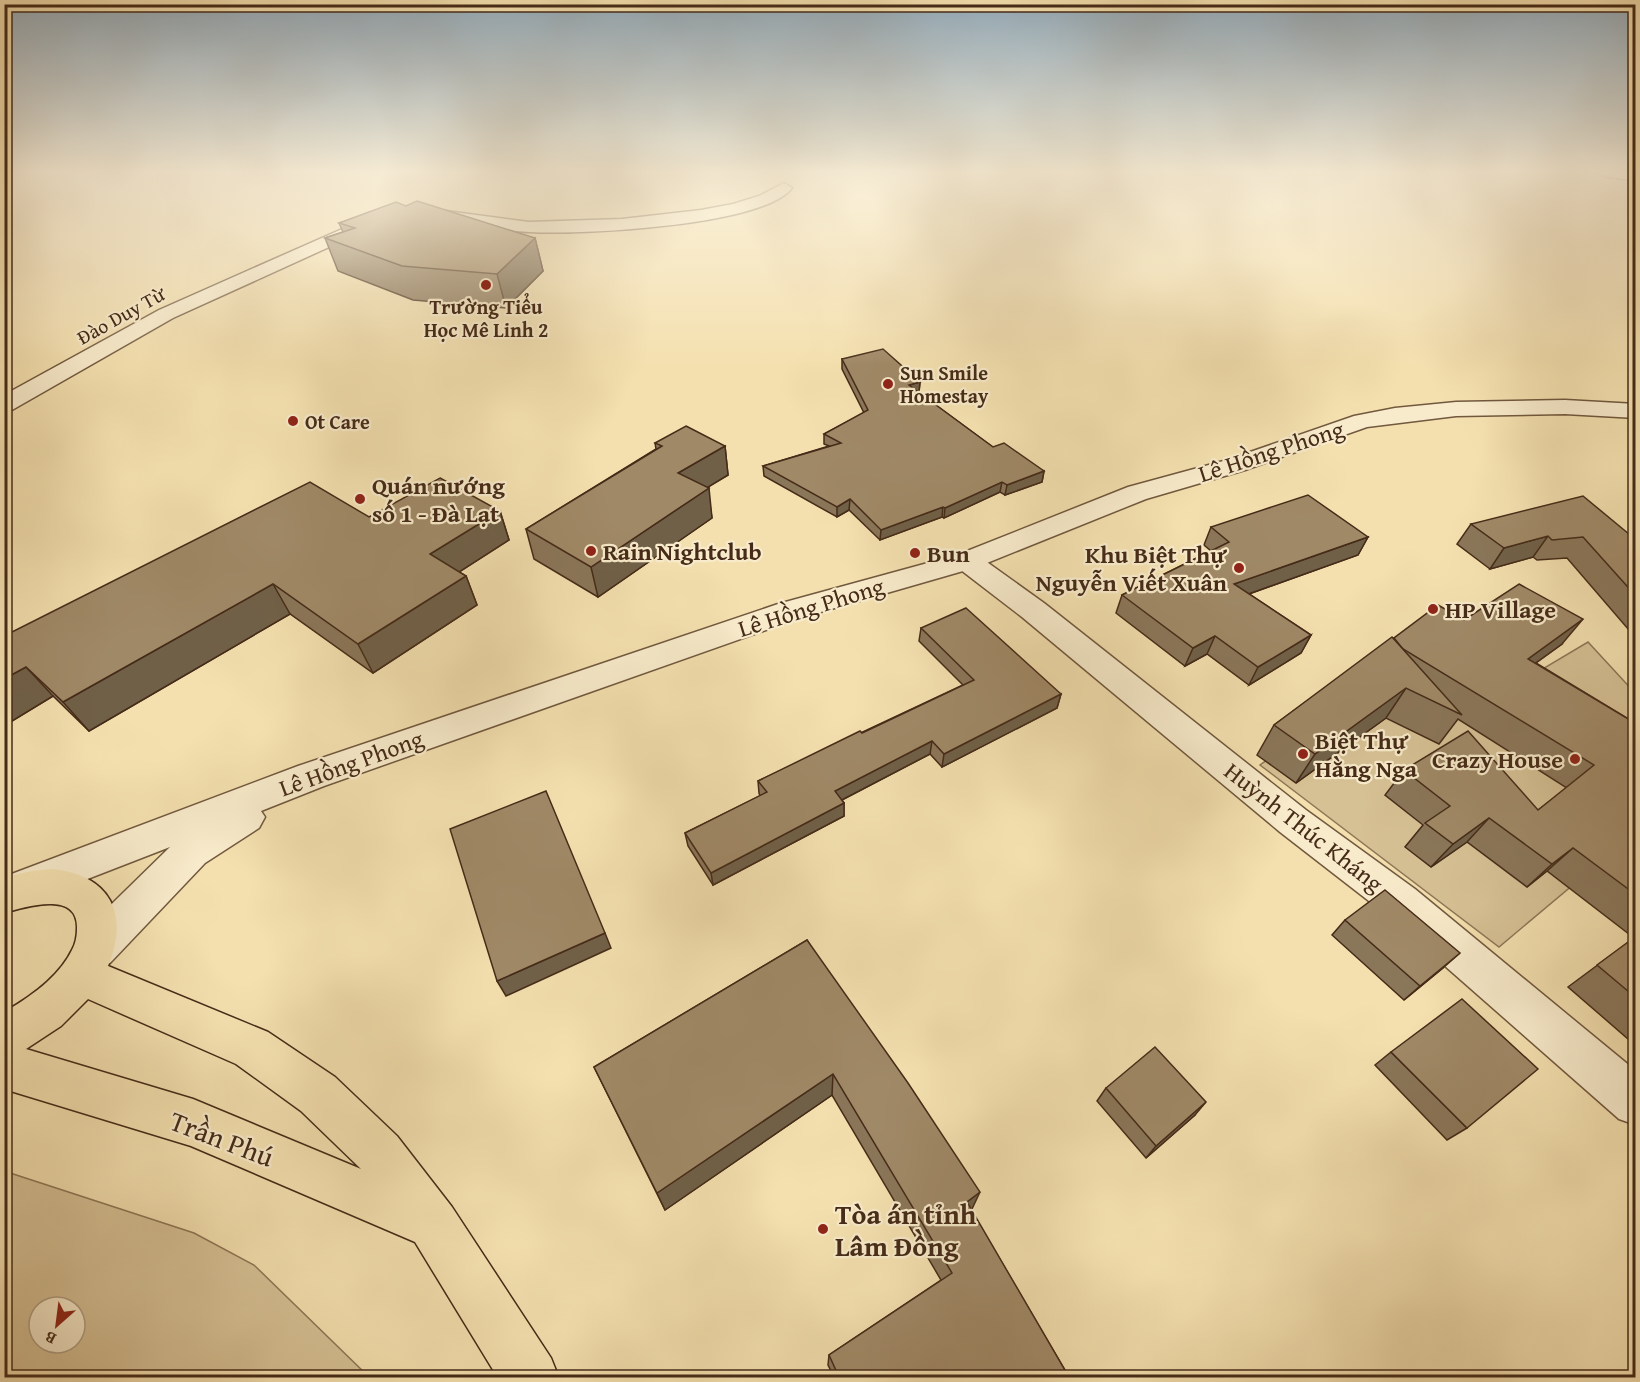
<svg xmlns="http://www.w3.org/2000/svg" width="1640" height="1382" viewBox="0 0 1640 1382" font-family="'Gentium Book Plus',serif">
<rect width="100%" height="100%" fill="#f4e0af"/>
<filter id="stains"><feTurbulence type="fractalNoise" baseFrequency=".00333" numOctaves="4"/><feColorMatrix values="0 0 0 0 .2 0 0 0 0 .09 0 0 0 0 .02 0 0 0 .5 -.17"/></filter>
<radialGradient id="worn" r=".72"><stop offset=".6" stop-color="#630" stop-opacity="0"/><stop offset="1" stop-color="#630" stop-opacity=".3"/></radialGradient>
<g fill="#d6c195" stroke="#8e7656" stroke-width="1.5" fill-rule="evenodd">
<polygon points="1442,632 1526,679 1588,642 1635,693 1635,833 1499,947 1260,765"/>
<path d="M 4,1171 L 194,1233 L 254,1265 L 369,1377 L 5,1377 ZM 39,1307 L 75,1307 L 75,1343 L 39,1343 Z"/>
</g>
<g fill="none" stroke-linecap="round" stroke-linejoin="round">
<g stroke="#71583e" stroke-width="3">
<g id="minor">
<path d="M 784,183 L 792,188 C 763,226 579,235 530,232 C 499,231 469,223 439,220 L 431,215 L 439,210 L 529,222 L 622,219 L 701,210 L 733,204 L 759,196 Z"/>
<polygon points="367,218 373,219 375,223 373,227 173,318 12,410 4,412 4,395 159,310"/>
<polygon points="967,552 977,555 1044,603 1306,810 1415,889 1636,1071 1636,1125 1619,1119 1387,915 1280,832 1022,617 957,567 953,561 957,555"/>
</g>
</g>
<g stroke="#71583e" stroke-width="3">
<g id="tertiary">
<polygon points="1596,171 1636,171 1636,181 1603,176"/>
<polygon points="1565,400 1636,404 1636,418 1565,414 1456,416 1367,427 1245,470 1146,499 977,567 800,618 324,786 261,811 265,817 259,828 205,863 110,963 95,968 80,963 74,949 80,935 170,847 23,904 9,899 4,890 9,875 298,766 778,604 957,555 1128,487 1227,460 1354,416 1395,408 1456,402"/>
</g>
</g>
<g stroke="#452b18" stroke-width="3">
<path id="primary" d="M 52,869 C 110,875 130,914 108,966 L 268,1032 L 335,1077 L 397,1136 L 452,1207 L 551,1358 L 559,1378 L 498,1378 L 415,1242 L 191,1146 L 4,1089 L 4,1012 C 29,998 59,977 72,950 C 76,943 77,935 77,928 C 78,890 25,907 4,913 L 4,877 L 32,871 ZM 88,999 L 236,1064 L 301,1111 L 361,1169 L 193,1099 L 26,1049 L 61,1026 Z"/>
</g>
<use href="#minor" fill="#f8ebcb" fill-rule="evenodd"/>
<use href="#tertiary" fill="#f8ebcb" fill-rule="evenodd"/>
<use href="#primary" fill="#f4e0af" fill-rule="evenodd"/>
</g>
<g fill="#8a7659" stroke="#452b18" stroke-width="1.5">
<polygon points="406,206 535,238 543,271 506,308 413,300 338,271 325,238 343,232 339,223"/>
<polygon points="842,359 920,382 919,392 918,392 993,447 1044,471 1042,482 1005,495 1000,492 944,518 942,517 880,540 849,510 837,517 764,476 763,466 829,446 824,444 824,434 864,413 842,369"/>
<polygon points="655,443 725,446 728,475 707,487 712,518 598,597 534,559 526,529 656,449"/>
<polygon points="500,511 509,540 459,572 466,576 477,605 373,673 290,614 89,731 53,696 4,726 4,636 369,517"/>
<polygon points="1471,524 1633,537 1635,532 1635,637 1567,558 1537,560 1533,557 1490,569 1457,544"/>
<polygon points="1211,527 1368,537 1358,555 1249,594 1311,635 1301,653 1249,685 1207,654 1185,666 1116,613 1122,595 1211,551 1204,545"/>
<polygon points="1464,620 1562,644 1536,663 1635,723 1635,1045 1568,987 1634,938 1547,871 1527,887 1467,842 1431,867 1405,847 1423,825 1385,795 1404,770 1538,810 1567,788 1458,719 1439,744 1386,718 1296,783 1257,755 1274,725 1394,638"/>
<polygon points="921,628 1061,694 1057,708 942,767 930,754 842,800 844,803 844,816 713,885 688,846 685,833 760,796 759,793 758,781 963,685 919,641"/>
<polygon points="1345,920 1443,968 1404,1000 1332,935"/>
<polygon points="807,940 971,1210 1069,1377 834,1377 828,1365 829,1355 941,1280 832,1095 665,1210 594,1067"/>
<polygon points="1391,1052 1467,1128 1447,1140 1375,1065"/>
<polygon points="1106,1088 1195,1115 1146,1158 1097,1101"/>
</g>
<g fill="#706048" stroke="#452b18" stroke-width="1.5">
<polygon points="535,238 543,271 506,308 497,274"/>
<polygon points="920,382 919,392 908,395 909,385"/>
<polygon points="725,446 728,475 682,503 678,473"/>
<polygon points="1044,471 1042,482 1005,495 1007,485"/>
<polygon points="1002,482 1000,492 944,518 945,508"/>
<polygon points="709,488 712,518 598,597 591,567"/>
<polygon points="850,499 849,510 837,517 837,507"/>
<polygon points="943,507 942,517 880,540 881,530"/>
<polygon points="500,511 509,540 442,583 430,554"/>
<polygon points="1548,536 1533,557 1490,569 1504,548"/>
<polygon points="1368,537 1358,555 1226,602 1234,584"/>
<polygon points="466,576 477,605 373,673 358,644"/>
<polygon points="273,584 290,614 89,731 63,702"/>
<polygon points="1583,619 1562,644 1508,683 1528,659"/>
<polygon points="1311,635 1301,653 1249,685 1258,667"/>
<polygon points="1215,636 1207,654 1185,666 1193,648"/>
<polygon points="26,667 53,696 4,726 4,679"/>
<polygon points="1406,688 1386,718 1296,783 1315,754"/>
<polygon points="1061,694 1057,708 942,767 944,754"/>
<polygon points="932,741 930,754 834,804 835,791"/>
<polygon points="844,803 844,816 713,885 711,873"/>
<polygon points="1489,818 1467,842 1431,867 1453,844"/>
<polygon points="1573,848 1547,871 1527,887 1552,864"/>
<polygon points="605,933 611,948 506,996 497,981"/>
<polygon points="1460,953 1443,968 1404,1000 1420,986"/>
<polygon points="833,1074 832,1095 665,1210 657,1193"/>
<polygon points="1206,1102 1195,1115 1146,1158 1156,1146"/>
<polygon points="980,1192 972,1209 959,1218 967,1202"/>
</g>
<g fill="#a08967" stroke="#452b18" stroke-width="1.5">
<polygon points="417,201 535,238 497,274 402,266 325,238 355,228 339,223 396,202 406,206"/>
<polygon points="883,349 920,382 909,385 993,447 1004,443 1044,471 1007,485 1002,482 945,508 943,507 881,530 850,499 837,507 763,466 841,443 824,434 868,410 842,359"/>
<polygon points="686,426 725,446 678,473 709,488 591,567 526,529 662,446 655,443"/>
<polygon points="440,478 500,511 430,554 466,576 358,644 273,584 63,702 26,667 4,679 4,636 310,482 369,517"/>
<polygon points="1308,495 1368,537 1234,584 1311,635 1258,667 1215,636 1193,648 1122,595 1229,542 1211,527"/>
<polygon points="1583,496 1635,539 1635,595 1583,537 1552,540 1548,536 1504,548 1471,524"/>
<polygon points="1519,584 1583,619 1528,659 1635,723 1635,894 1573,848 1552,864 1489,818 1453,844 1425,823 1450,806 1404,770 1468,731 1538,810 1594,765 1403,649 1394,638 1438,605 1464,620"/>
<polygon points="966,608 1061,694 944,754 932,741 835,791 844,803 711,873 685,833 767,792 758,781 860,731 862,733 974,680 921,628"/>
<polygon points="1392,637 1462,715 1406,688 1315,754 1274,725"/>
<polygon points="546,791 605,933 497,981 450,829"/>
<polygon points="1385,890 1460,953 1420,986 1345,920"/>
<polygon points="1635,937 1635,997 1597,965"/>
<polygon points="807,940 908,1083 980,1192 967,1202 1069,1377 839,1377 829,1355 952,1273 833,1074 657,1193 594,1067"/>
<polygon points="1462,999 1538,1069 1467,1128 1391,1052"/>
<polygon points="1155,1047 1206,1102 1156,1146 1106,1088"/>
</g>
<linearGradient id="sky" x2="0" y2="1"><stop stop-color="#95adbd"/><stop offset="0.47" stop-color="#faf1db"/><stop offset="1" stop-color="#faf1db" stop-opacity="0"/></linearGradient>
<rect width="1640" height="365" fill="url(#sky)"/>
<g fill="#8f2418" stroke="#f8ebcb" stroke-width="2">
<circle cx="486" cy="285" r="6"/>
<circle cx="888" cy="384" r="6"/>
<circle cx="293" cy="421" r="6"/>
<circle cx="360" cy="499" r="6"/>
<circle cx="591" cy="551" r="6"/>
<circle cx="915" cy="553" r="6"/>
<circle cx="1239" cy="568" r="6"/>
<circle cx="1433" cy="609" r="6"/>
<circle cx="1303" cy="754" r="6"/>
<circle cx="1575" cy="759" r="6"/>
<circle cx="823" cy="1229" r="6"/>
</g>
<g text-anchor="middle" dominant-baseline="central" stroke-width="4.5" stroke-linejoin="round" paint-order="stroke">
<g font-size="20" font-weight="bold" fill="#452b18" stroke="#f8ebcb" text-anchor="start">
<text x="486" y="306" text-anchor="middle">Trường Tiểu<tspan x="486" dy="23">Học Mê Linh 2</tspan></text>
<text x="900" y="372">Sun Smile<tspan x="900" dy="23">Homestay</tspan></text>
<text x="305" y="421">Ot Care</text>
</g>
<g font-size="20" fill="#452b18" stroke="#f8ebcb">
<text transform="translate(121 315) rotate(-29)">Đào Duy Từ</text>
</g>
<g font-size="24" fill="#452b18" stroke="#f8ebcb">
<text transform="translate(1271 451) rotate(-18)">Lê Hồng Phong</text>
<text transform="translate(811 607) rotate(-17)">Lê Hồng Phong</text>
<text transform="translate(351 763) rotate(-20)">Lê Hồng Phong</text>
<text transform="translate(1304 827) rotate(38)">Huỳnh Thúc Kháng</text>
</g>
<g font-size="24" font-weight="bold" fill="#452b18" stroke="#f8ebcb" text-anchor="start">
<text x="372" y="485">Quán nướng<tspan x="372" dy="28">số 1 - Đà Lạt</tspan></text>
<text x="603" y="551">Rain Nightclub</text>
<text x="927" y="553">Bun</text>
<text x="1227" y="554" text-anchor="end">Khu Biệt Thự<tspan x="1227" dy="28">Nguyễn Viết Xuân</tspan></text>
<text x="1445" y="609">HP Village</text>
<text x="1315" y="740">Biệt Thự<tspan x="1315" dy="28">Hằng Nga</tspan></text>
<text x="1563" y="759" text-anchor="end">Crazy House</text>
</g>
<g font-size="28" fill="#452b18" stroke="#f8ebcb">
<text transform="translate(222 1138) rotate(21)">Trần Phú</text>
</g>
<g font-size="28" font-weight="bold" fill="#452b18" stroke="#f8ebcb" text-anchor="start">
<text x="835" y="1213">Tòa án tỉnh<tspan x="835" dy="32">Lâm Đồng</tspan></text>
</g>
</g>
<rect width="1640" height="1382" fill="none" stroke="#f4e0af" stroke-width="24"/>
<rect x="6" y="6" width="1628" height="1370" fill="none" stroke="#452b18" stroke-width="3"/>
<rect x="12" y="12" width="1616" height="1358" fill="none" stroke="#452b18" stroke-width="1.5"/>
<g transform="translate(57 1325) rotate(208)"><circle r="28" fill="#f8ebcb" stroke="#b09e83" stroke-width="1.5"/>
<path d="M0-4.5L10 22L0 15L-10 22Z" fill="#8f2418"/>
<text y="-9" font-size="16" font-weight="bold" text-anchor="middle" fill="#452b18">B</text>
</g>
<rect width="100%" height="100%" filter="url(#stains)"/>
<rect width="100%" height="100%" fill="url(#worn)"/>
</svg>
